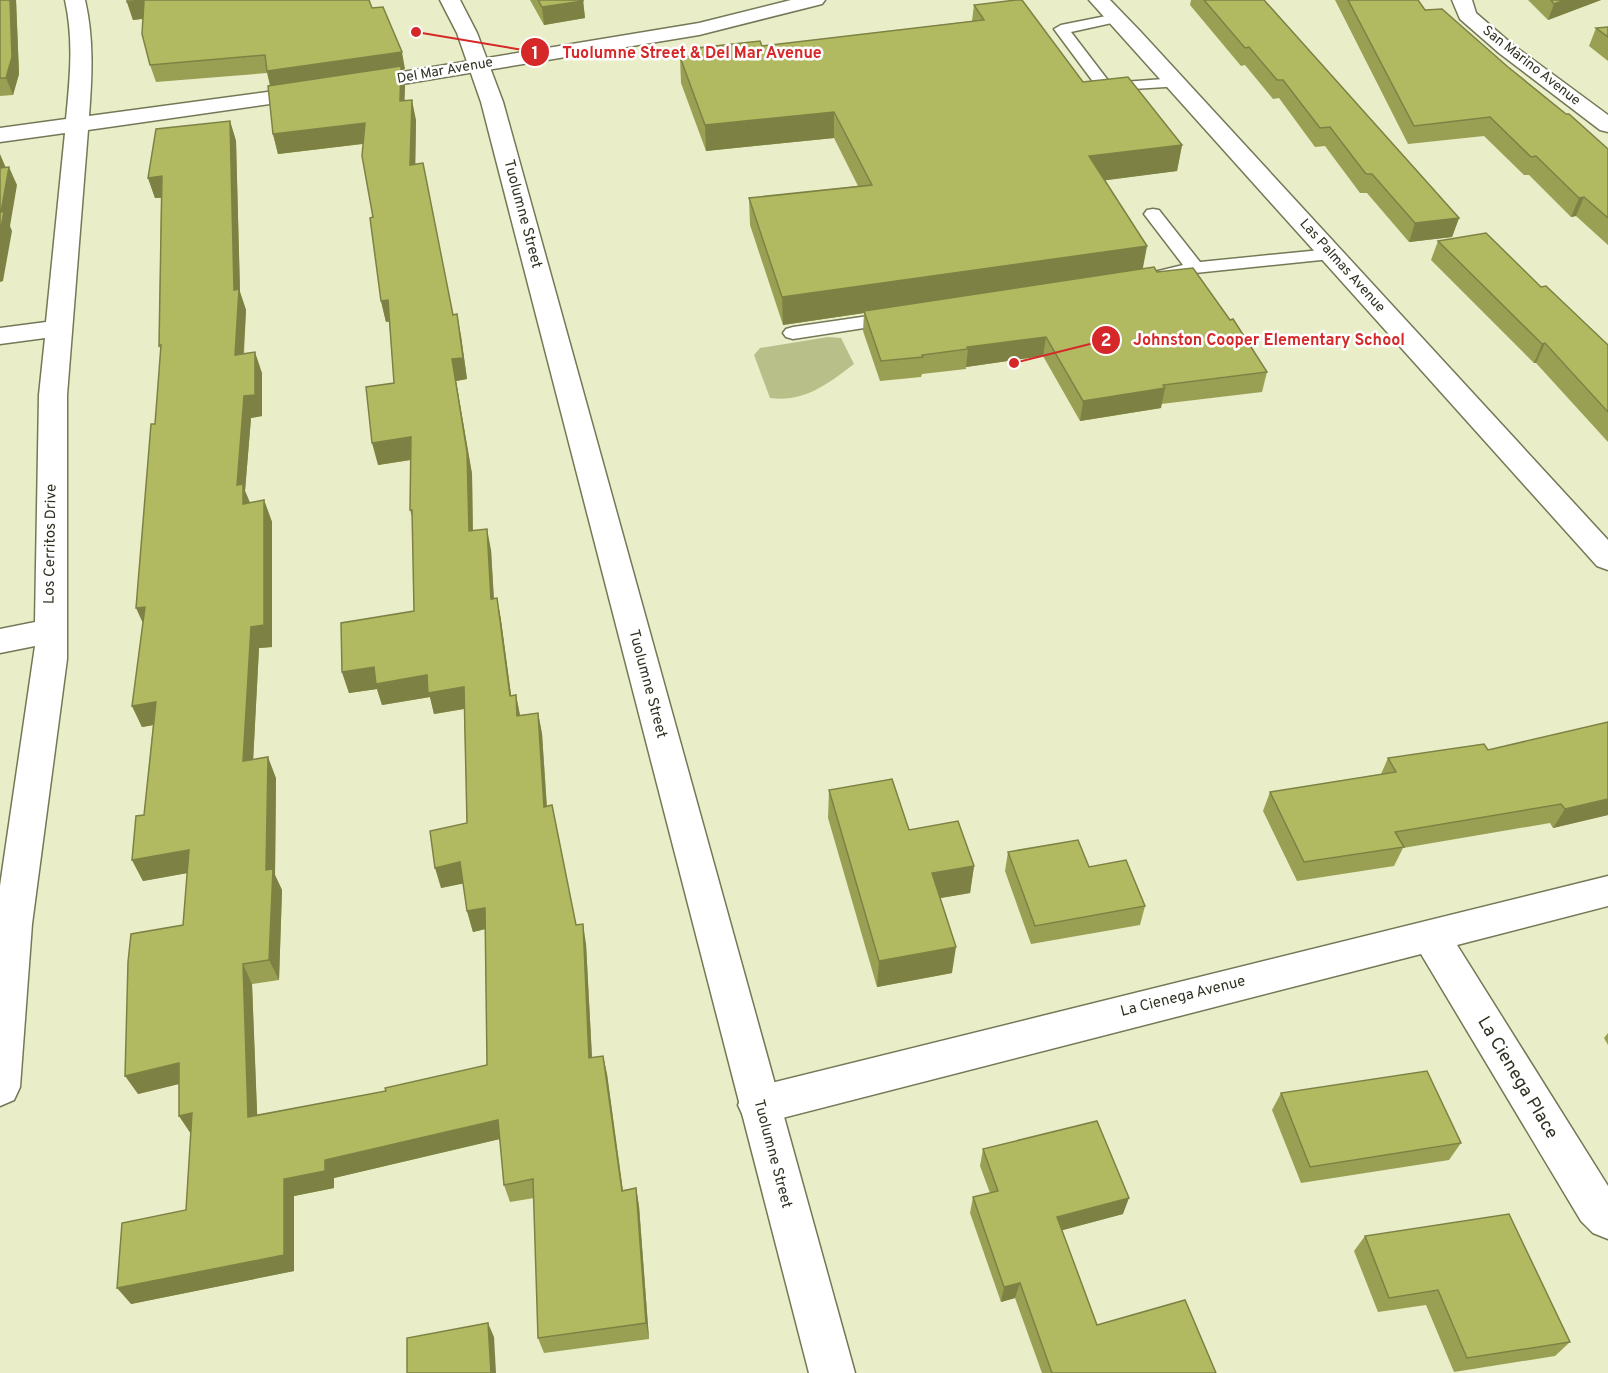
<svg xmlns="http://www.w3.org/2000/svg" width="1608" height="1373" viewBox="0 0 1608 1373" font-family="Overpass,sans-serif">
<rect width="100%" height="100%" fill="#e9edc8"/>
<path fill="#b9bf89" d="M 828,337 L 841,338 L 854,364 C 828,384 803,403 770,398 L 754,355 L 760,348 Z"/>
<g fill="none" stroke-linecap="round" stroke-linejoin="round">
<g stroke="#747856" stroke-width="3">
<g id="service">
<polygon points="1116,14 1121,15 1123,18 1121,21 1071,32 1110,83 1177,78 1185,83 1182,86 1100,91 1054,29 1061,25"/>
<polygon points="1153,209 1159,210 1200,262 1331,249 1337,250 1340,254 1337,258 1331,259 1195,273 1156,282 1150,281 1147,277 1150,273 1183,265 1144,214 1147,210"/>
<polygon points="896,312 903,314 905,318 903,322 793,339 786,337 783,333 786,329 793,327"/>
</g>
</g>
<g stroke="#747856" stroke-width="3">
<g id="minor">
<path d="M 65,0 L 85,0 C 94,39 92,77 89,116 L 312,86 L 320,87 L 323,92 L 320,97 L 312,98 L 88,130 L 67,395 L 67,659 L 32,924 L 20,1087 L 14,1100 L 0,1106 L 0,886 L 35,646 L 0,653 L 0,629 L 35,622 L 39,395 L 45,338 L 0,344 L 0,328 L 46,322 L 65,133 L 0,142 L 0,128 L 66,119 C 70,79 74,40 65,0 Z"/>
<polygon points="791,0 825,0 822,4 699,35 360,91 352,90 349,85 352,80 360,79 699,23"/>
<polygon points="1089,0 1110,0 1140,31 1608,540 1608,570 1597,566"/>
<polygon points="1452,0 1472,0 1476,13 1513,45 1608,115 1608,132 1600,130 1499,53 1460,19"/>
<polygon points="1608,876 1608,906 1457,945 1608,1186 1608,1239 1593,1233 1581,1221 1421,954 759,1124 744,1118 738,1105 744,1092 759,1086"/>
</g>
</g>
<g stroke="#747856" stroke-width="3">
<polygon id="secondary" points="440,0 460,0 477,33 503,102 855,1373 809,1373 481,102 457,33"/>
</g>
<use href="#service" fill="#fff" fill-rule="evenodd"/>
<use href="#minor" fill="#fff" fill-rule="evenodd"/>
<use href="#secondary" fill="#fff" fill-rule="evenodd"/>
</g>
<g fill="#99a053">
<polygon points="0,0 16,0 19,74 13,95 0,96"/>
<polygon points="530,0 583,0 585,18 544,25"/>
<polygon points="1191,0 1264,0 1459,218 1452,237 1409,242 1367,193 1360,193 1325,146 1315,147 1279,98 1273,99 1245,65 1241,66 1190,5"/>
<polygon points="1335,0 1418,0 1425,10 1508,67 1608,149 1608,245 1576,216 1571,217 1529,175 1524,175 1484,136 1408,144"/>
<polygon points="1528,0 1601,0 1548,20"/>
<polygon points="127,2 372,8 405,69 402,70 405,86 404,100 416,120 415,164 453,315 461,336 467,379 456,381 472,474 473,530 491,550 494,599 497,598 501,620 511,695 516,695 520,715 538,713 542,734 547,806 576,925 586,944 592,1058 603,1056 607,1074 623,1190 636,1188 639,1206 649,1339 544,1353 538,1338 534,1198 510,1202 504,1185 500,1139 334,1178 334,1188 294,1196 294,1271 131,1304 186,1210 191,1133 179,1116 179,1084 138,1094 183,925 187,873 143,881 132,860 144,815 153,725 142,727 132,706 143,623 155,424 161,350 159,346 161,198 155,198 148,178 230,121 236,141 240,292 246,310 244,354 262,373 262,416 251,418 245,491 250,503 264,500 272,522 272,647 259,648 253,760 276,778 275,875 282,890 279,980 252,984 257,1115 386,1091 487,1065 485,929 473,932 467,911 463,883 441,888 467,823 464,709 434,714 430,697 382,705 377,689 349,693 342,672 414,611 413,520 410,510 411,460 378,465 394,383 389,321 386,322 381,301 373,217 363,144 278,154 273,134 270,86 267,73 156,82 150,65 142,19 133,20"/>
<polygon points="974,5 1083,82 1182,145 1177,171 1104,180 1147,246 1142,268 1157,272 1267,372 1262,392 1161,404 1161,408 1080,421 1043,356 966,367 966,369 922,374 921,377 880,381 863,331 864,313 783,325 750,225 749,198 858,186 834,138 706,151 681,83 680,57 697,56 697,48 762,46 972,21"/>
<polygon points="1608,27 1608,61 1589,46 1596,28"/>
<polygon points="1438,241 1541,287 1608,345 1608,442 1536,363 1534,363 1431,260"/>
<polygon points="1608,722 1608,815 1553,828 1550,823 1403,848 1394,866 1297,881 1263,811 1270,792 1381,774 1388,758 1488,750"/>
<polygon points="829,790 909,830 974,866 970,893 940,898 952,973 877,987 828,818"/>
<polygon points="1008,852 1089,867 1145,906 1140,925 1031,944 1005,871"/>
<polygon points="1608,1033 1608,1045 1604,1038"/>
<polygon points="1281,1093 1461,1143 1449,1160 1301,1183 1272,1110"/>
<polygon points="983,1149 1123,1214 1062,1230 1097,1325 1216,1373 1042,1373 1015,1298 1001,1302 970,1213 973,1197 990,1193 980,1166"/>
<polygon points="1365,1236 1570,1342 1555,1356 1454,1372 1426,1305 1378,1312 1354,1251"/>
</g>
<g fill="#7d8244">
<polygon points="10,0 16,0 19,74 13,95 6,78"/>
<polygon points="1564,0 1601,0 1548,20 1554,4"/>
<polygon points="144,1 149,18 133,20 127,2"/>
<polygon points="583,1 585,18 544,25 542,7"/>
<polygon points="402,52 405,69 402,70 405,86 404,120 271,89 267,71"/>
<polygon points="412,100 416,120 415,185 410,165"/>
<polygon points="834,112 834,138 706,151 705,125"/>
<polygon points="230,121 236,141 240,292 246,310 242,376 235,355"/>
<polygon points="365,123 369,143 278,154 273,134"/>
<polygon points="1182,145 1177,171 1085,183 1089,156"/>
<polygon points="0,154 6,168 0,181"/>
<polygon points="9,167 17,185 10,226 12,231 3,281 0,282 0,232 1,212"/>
<polygon points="162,176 169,197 155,198 148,178"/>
<polygon points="1584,197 1576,216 1571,217 1579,198"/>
<polygon points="1459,218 1452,237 1409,242 1415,223"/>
<polygon points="1147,246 1142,273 864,311 864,313 783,325 782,297"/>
<polygon points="388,300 393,321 386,322 381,301"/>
<polygon points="457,314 461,336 467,379 456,381 472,474 473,552 469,531 452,359"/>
<polygon points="1046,337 1043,356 966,367 968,349 967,347"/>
<polygon points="1545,343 1536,363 1534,363 1542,344"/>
<polygon points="255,352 262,373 262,416 251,418 245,491 251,505 251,525 237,485 244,396"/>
<polygon points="1165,388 1161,408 1080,421 1083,401"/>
<polygon points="411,437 416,459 378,465 372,443"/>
<polygon points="264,500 272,522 272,647 259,648 252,782 243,761 251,627"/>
<polygon points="487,529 491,550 495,621 491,599"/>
<polygon points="497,598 501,620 514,717 510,696"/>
<polygon points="145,607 146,630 136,608"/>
<polygon points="374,667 427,675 464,687 469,708 434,714 430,697 382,705 377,689 349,693 342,672"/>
<polygon points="516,695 520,716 517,716"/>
<polygon points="156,702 166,723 142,727 132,706"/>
<polygon points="538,713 542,734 548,828 544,807"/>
<polygon points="268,757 276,778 275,875 282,890 279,980 269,960 266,870"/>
<polygon points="1608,799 1608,815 1553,828 1565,809"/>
<polygon points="189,850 199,871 143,881 132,860"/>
<polygon points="460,862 466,883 441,888 435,868"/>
<polygon points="974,866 970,893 929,900 932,873"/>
<polygon points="485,908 490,928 473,932 467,911"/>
<polygon points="583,924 586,944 593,1077 589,1058"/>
<polygon points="956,947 952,973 877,987 879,961"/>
<polygon points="243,964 252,984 258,1135 248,1117"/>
<polygon points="603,1056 607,1074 625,1208 622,1191"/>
<polygon points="179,1063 191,1081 138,1094 125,1076"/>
<polygon points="192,1113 191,1134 179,1116"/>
<polygon points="498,1120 504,1138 334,1178 334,1188 294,1196 294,1271 131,1304 117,1288 284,1179 325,1160"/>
<polygon points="636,1188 639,1206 649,1339 646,1323"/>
<polygon points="1129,1198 1123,1214 1052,1233 1057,1217"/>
<polygon points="1020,1283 1015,1298 1001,1302 1004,1287"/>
<polygon points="488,1323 494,1337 496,1373 491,1373"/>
</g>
<g fill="#b2ba61" stroke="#7d8244" stroke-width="1.5">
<polygon points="0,0 10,0 12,57 6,78 0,78"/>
<polygon points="127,0 369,0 372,8 383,7 402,52 267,71 265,55 150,65 142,34 144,1 127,2"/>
<polygon points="538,0 583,0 583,1 542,7"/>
<polygon points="1016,0 1022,0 1083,82 1128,77 1182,145 1089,156 1147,246 782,297 749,198 872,185 834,112 705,125 680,57 700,55 697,48 760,41 762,46 984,20 974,5"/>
<polygon points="1204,0 1264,0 1459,218 1415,223 1372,174 1366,174 1330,127 1320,128 1283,80 1277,80 1249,47 1245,48"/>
<polygon points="1348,0 1418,0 1425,10 1442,9 1508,67 1566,114 1569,114 1608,149 1608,218 1584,197 1579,198 1536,156 1531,157 1490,117 1414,126"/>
<polygon points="1551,0 1564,0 1554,4"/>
<polygon points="1608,27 1608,37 1596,28"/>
<polygon points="401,66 400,101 412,100 410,165 423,163 453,315 457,314 463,358 452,359 467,452 469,531 487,529 491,599 497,598 510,696 516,695 517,716 538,713 544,807 552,805 576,925 583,924 589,1058 603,1056 622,1191 636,1188 646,1323 538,1338 533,1179 504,1185 498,1120 325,1160 325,1171 284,1179 284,1255 117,1288 122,1223 186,1210 192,1113 179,1116 179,1063 125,1076 128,962 131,934 183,925 189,850 132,860 136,816 144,815 156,702 132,706 145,607 136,608 151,424 155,424 161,345 159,346 162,176 148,178 156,129 230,121 234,290 239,289 235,355 255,352 255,395 244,396 237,485 243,484 243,504 264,500 264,625 251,627 243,761 268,757 266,870 273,869 269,960 243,964 248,1117 386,1091 385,1088 487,1065 485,908 467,911 460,862 435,868 430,831 467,823 464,687 428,693 427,675 376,684 374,667 342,672 341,623 414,611 412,510 410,510 411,437 372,443 366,387 394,383 388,300 381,301 370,218 373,217 362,156 365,123 273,134 268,86"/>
<polygon points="9,167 1,212 4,212 0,232 0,168"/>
<polygon points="1486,233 1541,287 1546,286 1608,345 1608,412 1545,343 1542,344 1438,241"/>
<polygon points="1154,267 1157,272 1193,268 1230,320 1233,319 1267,372 1163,385 1165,388 1083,401 1046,337 967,347 968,349 922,355 923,357 881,361 864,311"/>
<polygon points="1608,722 1608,799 1565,809 1561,804 1395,832 1404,847 1304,862 1270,792 1396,772 1388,758 1484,744 1488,750"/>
<polygon points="892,779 909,830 958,821 974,866 932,873 956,947 879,961 829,790"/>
<polygon points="1078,840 1089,867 1126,860 1145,906 1035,926 1008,852"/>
<polygon points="1427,1071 1461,1143 1310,1167 1281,1093"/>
<polygon points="1097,1121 1129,1198 1057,1217 1097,1325 1185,1300 1216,1373 1052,1373 1020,1283 1004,1287 973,1197 998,1191 983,1149"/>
<polygon points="1509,1214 1570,1342 1467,1358 1438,1290 1389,1298 1365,1236"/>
<polygon points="488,1323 491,1373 407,1373 407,1338"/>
</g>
<g text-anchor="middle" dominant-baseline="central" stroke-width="5" stroke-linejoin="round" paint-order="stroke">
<g font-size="14" fill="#2f3122" stroke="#fff">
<text transform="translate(1531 66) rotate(38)">San Marino Avenue</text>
<text transform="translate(445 71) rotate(-10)">Del Mar Avenue</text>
<text transform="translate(1342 266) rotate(48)">Las Palmas Avenue</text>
</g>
<g font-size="15" fill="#2f3122" stroke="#fff">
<text transform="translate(522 214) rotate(75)">Tuolumne Street</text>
<text transform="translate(51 544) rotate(-89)">Los Cerritos Drive</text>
<text transform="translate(647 684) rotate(75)">Tuolumne Street</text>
<text transform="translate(1183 997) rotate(-14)">La Cienega Avenue</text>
<text transform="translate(772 1154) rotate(75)">Tuolumne Street</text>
</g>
<g font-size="18" fill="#2f3122" stroke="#fff">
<text transform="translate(1517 1078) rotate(59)">La Cienega Place</text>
</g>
</g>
<path fill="none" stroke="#d62828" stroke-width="2" d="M416 32L535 52M1014 363L1106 340"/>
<g fill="#d62828" stroke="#fff" stroke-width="2">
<circle cx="416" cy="32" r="6"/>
<circle cx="1014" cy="363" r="6"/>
<circle cx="535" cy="52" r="15"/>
<circle cx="1106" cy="340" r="15"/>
</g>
<g font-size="18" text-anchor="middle" font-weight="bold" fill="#fff">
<text x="535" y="59">1</text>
<text x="1106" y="346">2</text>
</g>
<g font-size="16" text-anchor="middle" font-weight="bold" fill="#d62828" stroke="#fff" stroke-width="5" stroke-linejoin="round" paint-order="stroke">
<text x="692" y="58">Tuolumne Street &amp; Del Mar Avenue</text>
<text x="1269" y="345">Johnston Cooper Elementary School</text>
</g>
</svg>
